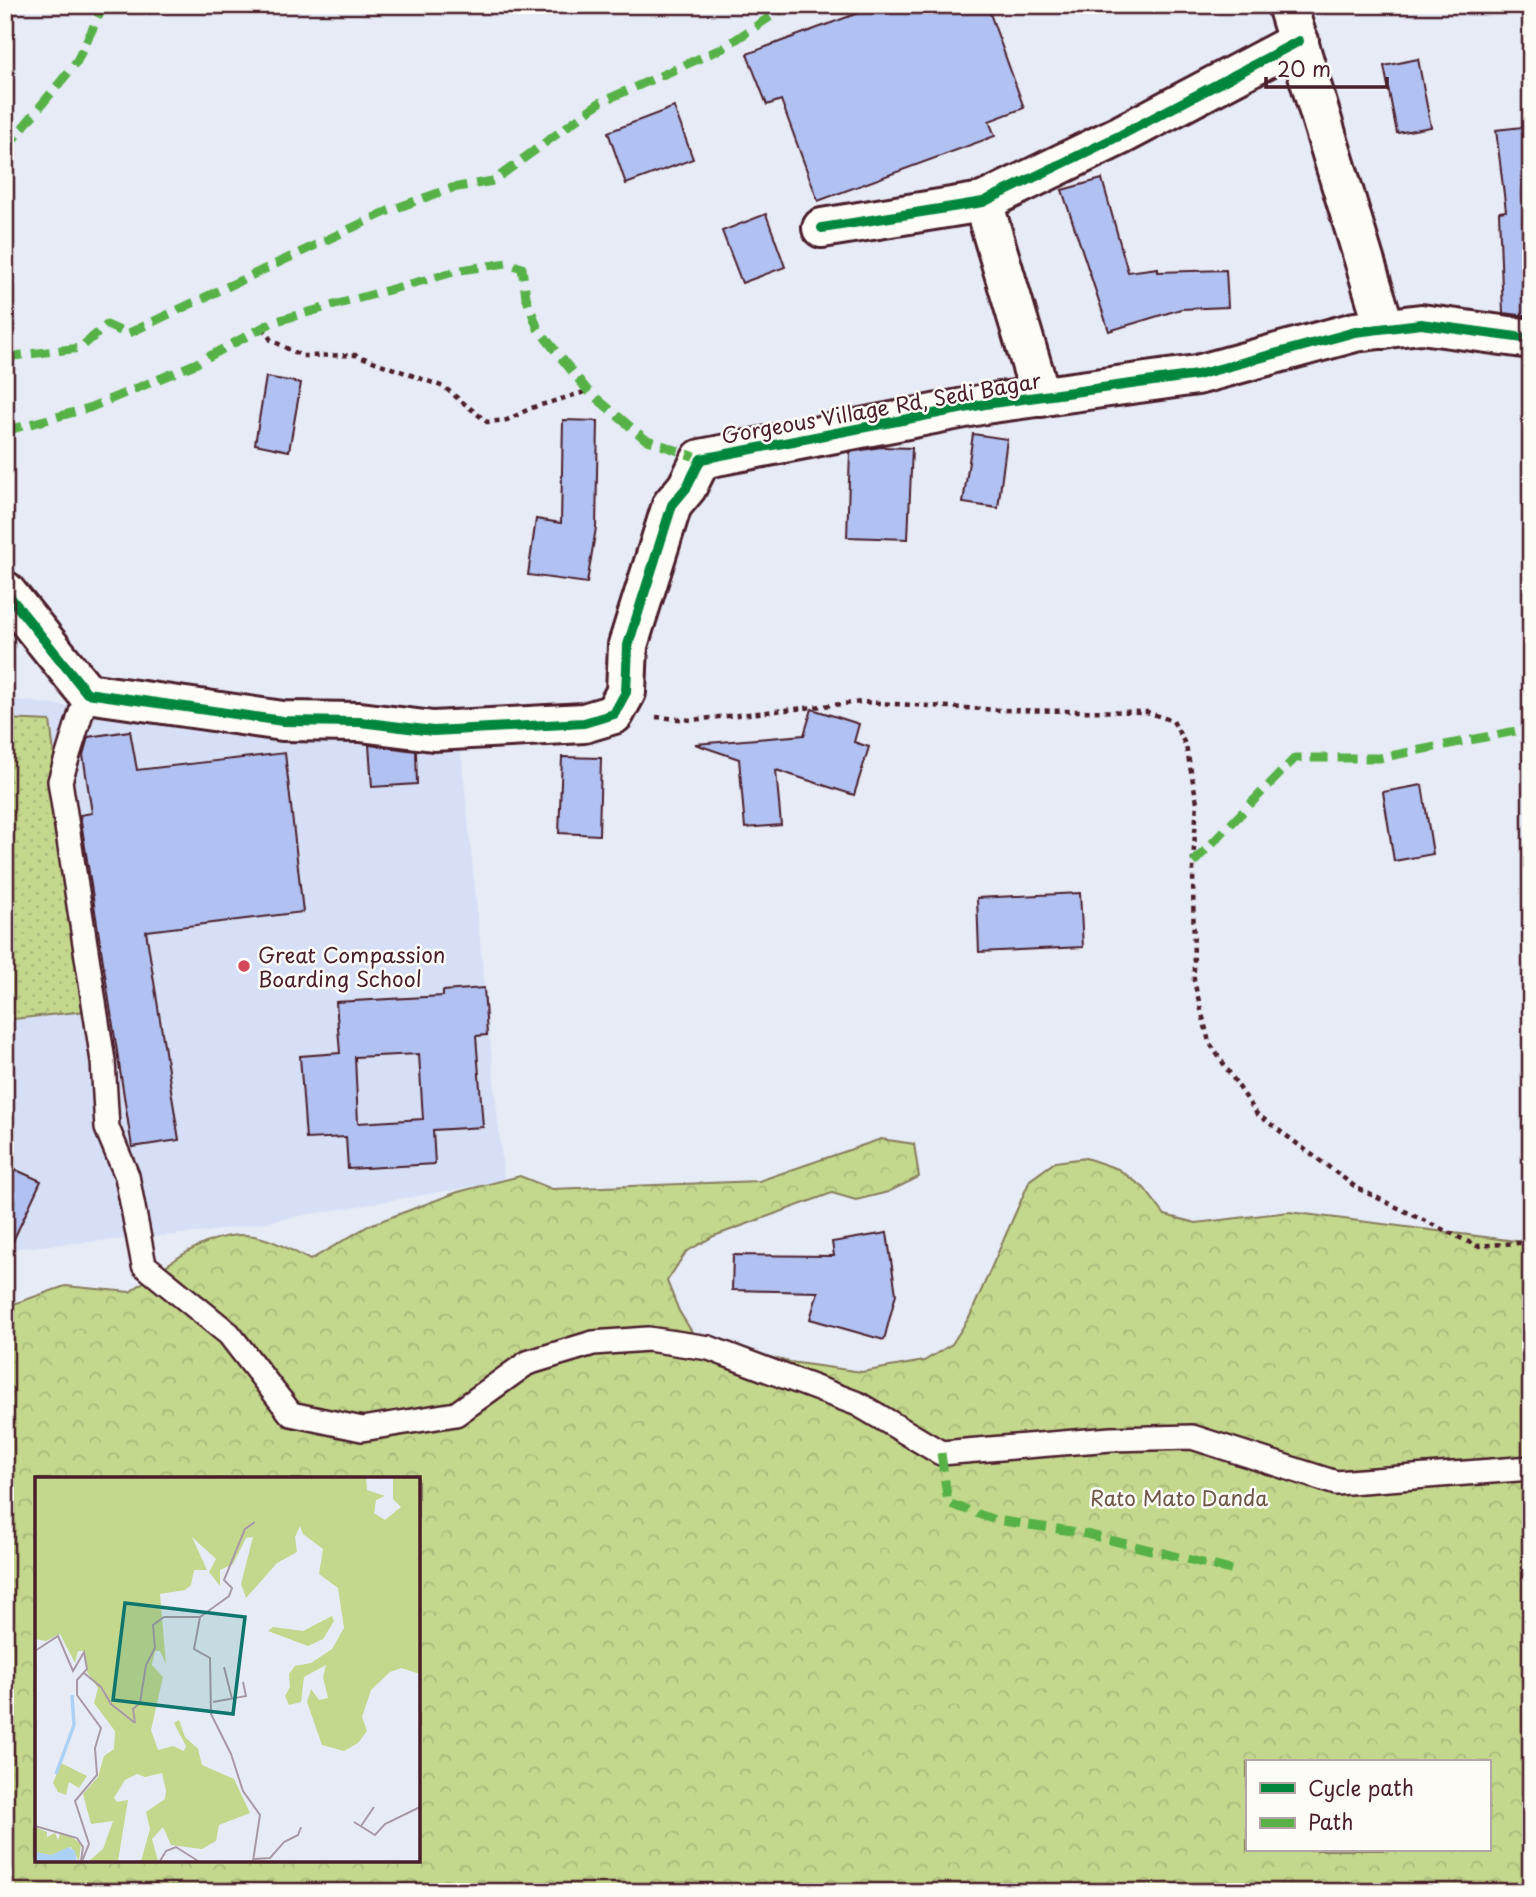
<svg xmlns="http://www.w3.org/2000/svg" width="1536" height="1897" viewBox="0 0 1536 1897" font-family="'Playpen Sans',sans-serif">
<defs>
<pattern id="forest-crowns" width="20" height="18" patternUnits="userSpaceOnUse" patternTransform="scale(1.75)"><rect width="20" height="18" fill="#c3d88d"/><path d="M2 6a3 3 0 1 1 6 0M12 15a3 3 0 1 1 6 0" fill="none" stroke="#a9b97a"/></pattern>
<pattern id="park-dots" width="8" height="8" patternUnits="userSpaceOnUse" patternTransform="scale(1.75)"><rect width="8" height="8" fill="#c3d88d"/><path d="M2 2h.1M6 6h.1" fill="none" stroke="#a9b97a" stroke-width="1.8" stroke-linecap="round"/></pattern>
</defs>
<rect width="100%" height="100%" fill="#e6ebf6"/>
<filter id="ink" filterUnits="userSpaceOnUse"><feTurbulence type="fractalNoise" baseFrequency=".0143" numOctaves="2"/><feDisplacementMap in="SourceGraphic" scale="14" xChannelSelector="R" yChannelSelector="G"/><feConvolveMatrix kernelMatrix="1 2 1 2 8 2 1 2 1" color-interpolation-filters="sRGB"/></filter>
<g filter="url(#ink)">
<polygon fill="#d6dff5" points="5,699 461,750 504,1181 207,1232 5,1249"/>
<path fill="url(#forest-crowns)" stroke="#867c5c" stroke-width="2" fill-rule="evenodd" d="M 881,1139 L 914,1144 L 919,1177 L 888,1192 L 856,1200 L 832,1193 L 714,1236 L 686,1252 L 667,1281 L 679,1311 L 697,1340 L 790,1362 L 862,1372 L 924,1361 L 952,1344 L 970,1316 L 1030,1180 L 1055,1162 L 1086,1158 L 1118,1169 L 1144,1188 L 1165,1215 L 1196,1223 L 1289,1212 L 1531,1243 L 1531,1892 L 5,1892 L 5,1307 L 65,1286 L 130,1292 C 162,1269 203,1233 245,1235 C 267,1236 291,1250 310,1260 L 370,1225 L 458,1192 L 520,1176 L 552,1189 L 759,1181 ZM 37,1479 L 418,1479 L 418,1860 L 37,1860 ZM 1247,1762 L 1489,1762 L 1489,1850 L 1247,1850 Z"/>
<polygon fill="url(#park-dots)" stroke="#867c5c" stroke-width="2" points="5,719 50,721 85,1011 5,1020"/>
<g fill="#b1c2f2" stroke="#4a1f2b" stroke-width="2" fill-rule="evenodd">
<polygon points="880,5 987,5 1024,108 989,121 995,136 818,201 781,100 767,105 747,54"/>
<polygon points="1418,59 1431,127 1397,133 1384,66"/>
<polygon points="674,107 693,159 626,184 608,132"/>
<polygon points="1531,126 1531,315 1520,315 1503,313 1499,212 1506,211 1496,130"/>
<polygon points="1102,179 1128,272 1158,268 1158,272 1226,270 1228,307 1181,309 1109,331 1062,190"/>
<polygon points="766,214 785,267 742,283 722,231"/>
<polygon points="266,377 301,383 289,451 255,444"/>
<polygon points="563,420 598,421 596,528 587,583 528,575 536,519 561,523"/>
<polygon points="973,434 1007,439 998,508 963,503"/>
<polygon points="881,447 912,448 908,539 847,537 850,452"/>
<polygon points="812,709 859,724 854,742 869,747 854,795 776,770 781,825 745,828 739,759 695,744 804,735"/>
<polygon points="130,731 137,770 285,753 303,912 146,931 179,1140 132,1147 80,815 92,813 83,755 88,737"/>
<polygon points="369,745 416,751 417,784 372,787"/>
<polygon points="562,757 601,758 599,835 559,833"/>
<polygon points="1422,785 1433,854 1394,861 1383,792"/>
<polygon points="1080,893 1083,947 979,952 977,898"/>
<path d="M 484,988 L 487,1035 L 476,1036 L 483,1127 L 433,1130 L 435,1164 L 348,1169 L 346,1137 L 306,1139 L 300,1056 L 340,1053 L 336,1002 L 443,996 L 443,991 ZM 419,1054 L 423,1119 L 358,1123 L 355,1057 Z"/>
<polygon points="5,1165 41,1181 5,1258"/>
<polygon points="887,1233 896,1294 884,1340 810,1319 818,1292 732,1290 733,1255 834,1256 832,1242"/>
</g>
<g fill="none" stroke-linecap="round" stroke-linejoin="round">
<g stroke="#4a1f2b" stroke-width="28">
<polyline id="lane" points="87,693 60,781 103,1061 107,1128 127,1176 144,1265 229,1334 291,1414 362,1429 456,1414 527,1363 593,1343 648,1339 709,1348 858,1404 941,1453 1111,1439 1192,1437 1336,1483 1531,1468"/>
</g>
<g stroke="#4a1f2b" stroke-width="44">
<g id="street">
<polyline points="1287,5 1385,329"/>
<polyline points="983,202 1041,397"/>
<polyline points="822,228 983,202 1121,135 1299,41"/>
<polyline points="5,591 87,693 283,721 360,722 433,731 584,723 614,714 626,692 628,645 672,505 687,487 701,459 985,404 1197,375 1355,332 1421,324 1531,339"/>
</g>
</g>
<g stroke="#4a1f2b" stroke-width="4.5" stroke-dasharray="5 5" stroke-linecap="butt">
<polyline points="263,328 271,340 302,356 356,355 444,387 487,422 507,420 531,408 588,391"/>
<polyline points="656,717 691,720 861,702 1000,710 1147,712 1173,721 1186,746 1197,802 1193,863 1194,981 1209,1042 1257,1114 1357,1188 1477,1246 1531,1242"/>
</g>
<use href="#lane" stroke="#fdfcf7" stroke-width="23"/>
<use href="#street" stroke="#fdfcf7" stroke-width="38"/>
<g stroke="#57b146" stroke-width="9" stroke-dasharray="18 9" stroke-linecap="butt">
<polyline points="5,149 76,63 104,5"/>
<polyline points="5,357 80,348 107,325 127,334 388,211 452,188 493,181 599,103 723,48 788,5"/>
<polyline points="5,431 89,408 195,364 273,322 461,270 507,263 522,268 526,297 538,329 588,391 645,439 701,459"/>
<polyline points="1193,863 1295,758 1379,758 1531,728"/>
<polyline points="941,1453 948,1503 995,1520 1078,1532 1239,1572"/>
</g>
<g stroke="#fdfcf7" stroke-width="15">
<g id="cycleway">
<polyline points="822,228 983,202 1121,135 1299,41"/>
<polyline points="5,591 87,693 283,721 360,722 433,731 584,723 614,714 626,692 628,645 672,505 687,487 701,459 985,404 1197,375 1355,332 1421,324 1531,339"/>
</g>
</g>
<use href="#cycleway" stroke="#00873e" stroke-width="10"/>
</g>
</g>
<circle fill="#d1495b" stroke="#fdfcf7" stroke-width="2.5" cx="244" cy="966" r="7"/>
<g text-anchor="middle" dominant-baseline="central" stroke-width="5" stroke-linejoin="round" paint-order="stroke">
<g font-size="21" fill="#4a1f2b" stroke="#fdfcf7">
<text transform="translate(881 407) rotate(-10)">Gorgeous Village Rd, Sedi Bagar</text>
</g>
<g font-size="21" fill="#4a1f2b" stroke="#fdfcf7" text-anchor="start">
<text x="258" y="954">Great Compassion<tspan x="258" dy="24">Boarding School</tspan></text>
</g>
<g font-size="21" fill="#6e5648" stroke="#fdfcf7">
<text x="1179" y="1497">Rato Mato Danda</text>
</g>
</g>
<g transform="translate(35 1477)">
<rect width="385" height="385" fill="#e6ebf6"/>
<path d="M 297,139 L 299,144 L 288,162 L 273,169 L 233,154 L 238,150 L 268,154 ZM 0,350 L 12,355 L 12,360 L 20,356 L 23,363 L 25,357 L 37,360 L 46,367 L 44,384 L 36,370 L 16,378 L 0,375 Z" fill="#c3d88d"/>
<path d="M 0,1 L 331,1 L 332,13 L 350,19 L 341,23 L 339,36 L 350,43 L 366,30 L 358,22 L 358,1 L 385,1 L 385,197 L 366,191 L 355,195 L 336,213 L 327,240 L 332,254 L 323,266 L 309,274 L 287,268 L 272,225 L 276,212 L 284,223 L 293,221 L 288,200 L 291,188 L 269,200 L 266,225 L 254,228 L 250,219 L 255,210 L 254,197 L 260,189 L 276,186 L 297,172 L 309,151 L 303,111 L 284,97 L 288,72 L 268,57 L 265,49 L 260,60 L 262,75 L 242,86 L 211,121 L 206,107 L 218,60 L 211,61 L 198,87 L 185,93 L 185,109 L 174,95 L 181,82 L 157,60 L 172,93 L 159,93 L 156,108 L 150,113 L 125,117 L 131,187 L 125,174 L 120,174 L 117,188 L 128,200 L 116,253 L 123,273 L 138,269 L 149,274 L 151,269 L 139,246 L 144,243 L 150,260 L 163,272 L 167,288 L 199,302 L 215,336 L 184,348 L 181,364 L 167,372 L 136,368 L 128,350 L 117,362 L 123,384 L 106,384 L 115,352 L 111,335 L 130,322 L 131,314 L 127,296 L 110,300 L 102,297 L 90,303 L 79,321 L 82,325 L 93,323 L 83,384 L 54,384 L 68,372 L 78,344 L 56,347 L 48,317 L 63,300 L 69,279 L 79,272 L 80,254 L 59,226 L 63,211 L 52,195 L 50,174 L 43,174 L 40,186 L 25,157 L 11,164 L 0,162 Z" fill="#c3d88d"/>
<path d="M 26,286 L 52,299 L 44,311 L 34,305 L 31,318 L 23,315 L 18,306 Z" fill="#c3d88d"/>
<path d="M 34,370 L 40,374 L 42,384 L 0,384 L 0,375 L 16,378 Z" fill="#add1f5"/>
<path fill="none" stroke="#add1f5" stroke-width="3.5" d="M 21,297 L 39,248 L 37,218"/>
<path fill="none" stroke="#a899a5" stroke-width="2" d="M 0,174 L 23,159 L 38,194 L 49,175 L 52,192 L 42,203 L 42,218 L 66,251 L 60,271 L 62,298 L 40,324 L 54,367 L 47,384M 189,190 L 197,222M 49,196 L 66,210 L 76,227 L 100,246M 178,225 L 211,219 L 208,205M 100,246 L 98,232 L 105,226 L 111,188 L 120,171 L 118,148 L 129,140 L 165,140M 319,345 L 340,358 L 350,347 L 385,330M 0,349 L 42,361 L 48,370 L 46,384M 326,349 L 339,330M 218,382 L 235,381 L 249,365 L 263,358 L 266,350M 125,384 L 131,374 L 141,370 L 163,384M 218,384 L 225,338 L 208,314 L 196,277 L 176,237 L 175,181 L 159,172 L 165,140 L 194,119 L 197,111 L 189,103 L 210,52 L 220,45"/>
<path fill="#0f766e" fill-opacity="0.15" stroke="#0f766e" stroke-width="3.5" d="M 90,126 L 210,140 L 198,237 L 78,223 Z"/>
<rect width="385" height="385" fill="none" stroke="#4a1f2b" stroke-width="3.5"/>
</g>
<rect width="1536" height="1897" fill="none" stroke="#fdfcf7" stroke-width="28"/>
<rect x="14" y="14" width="1508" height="1869" fill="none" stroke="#4a1f2b" stroke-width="2.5" filter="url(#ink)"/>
<rect x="1246" y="1760" width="245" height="91" fill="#fdfcf7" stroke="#b5a4a5" stroke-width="2"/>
<rect x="1260" y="1783" width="35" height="10" fill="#00873e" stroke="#b5a4a5" stroke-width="2"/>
<text x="1308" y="1796" font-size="21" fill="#4a1f2b">Cycle path</text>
<rect x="1260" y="1818" width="35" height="10" fill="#57b146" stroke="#b5a4a5" stroke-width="2"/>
<text x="1308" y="1830" font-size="21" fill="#4a1f2b">Path</text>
<path d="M1266 77v10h121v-10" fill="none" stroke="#4a1f2b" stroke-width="3.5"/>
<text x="1277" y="77" font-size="21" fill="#4a1f2b" stroke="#fdfcf7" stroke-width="5" paint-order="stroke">20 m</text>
</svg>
